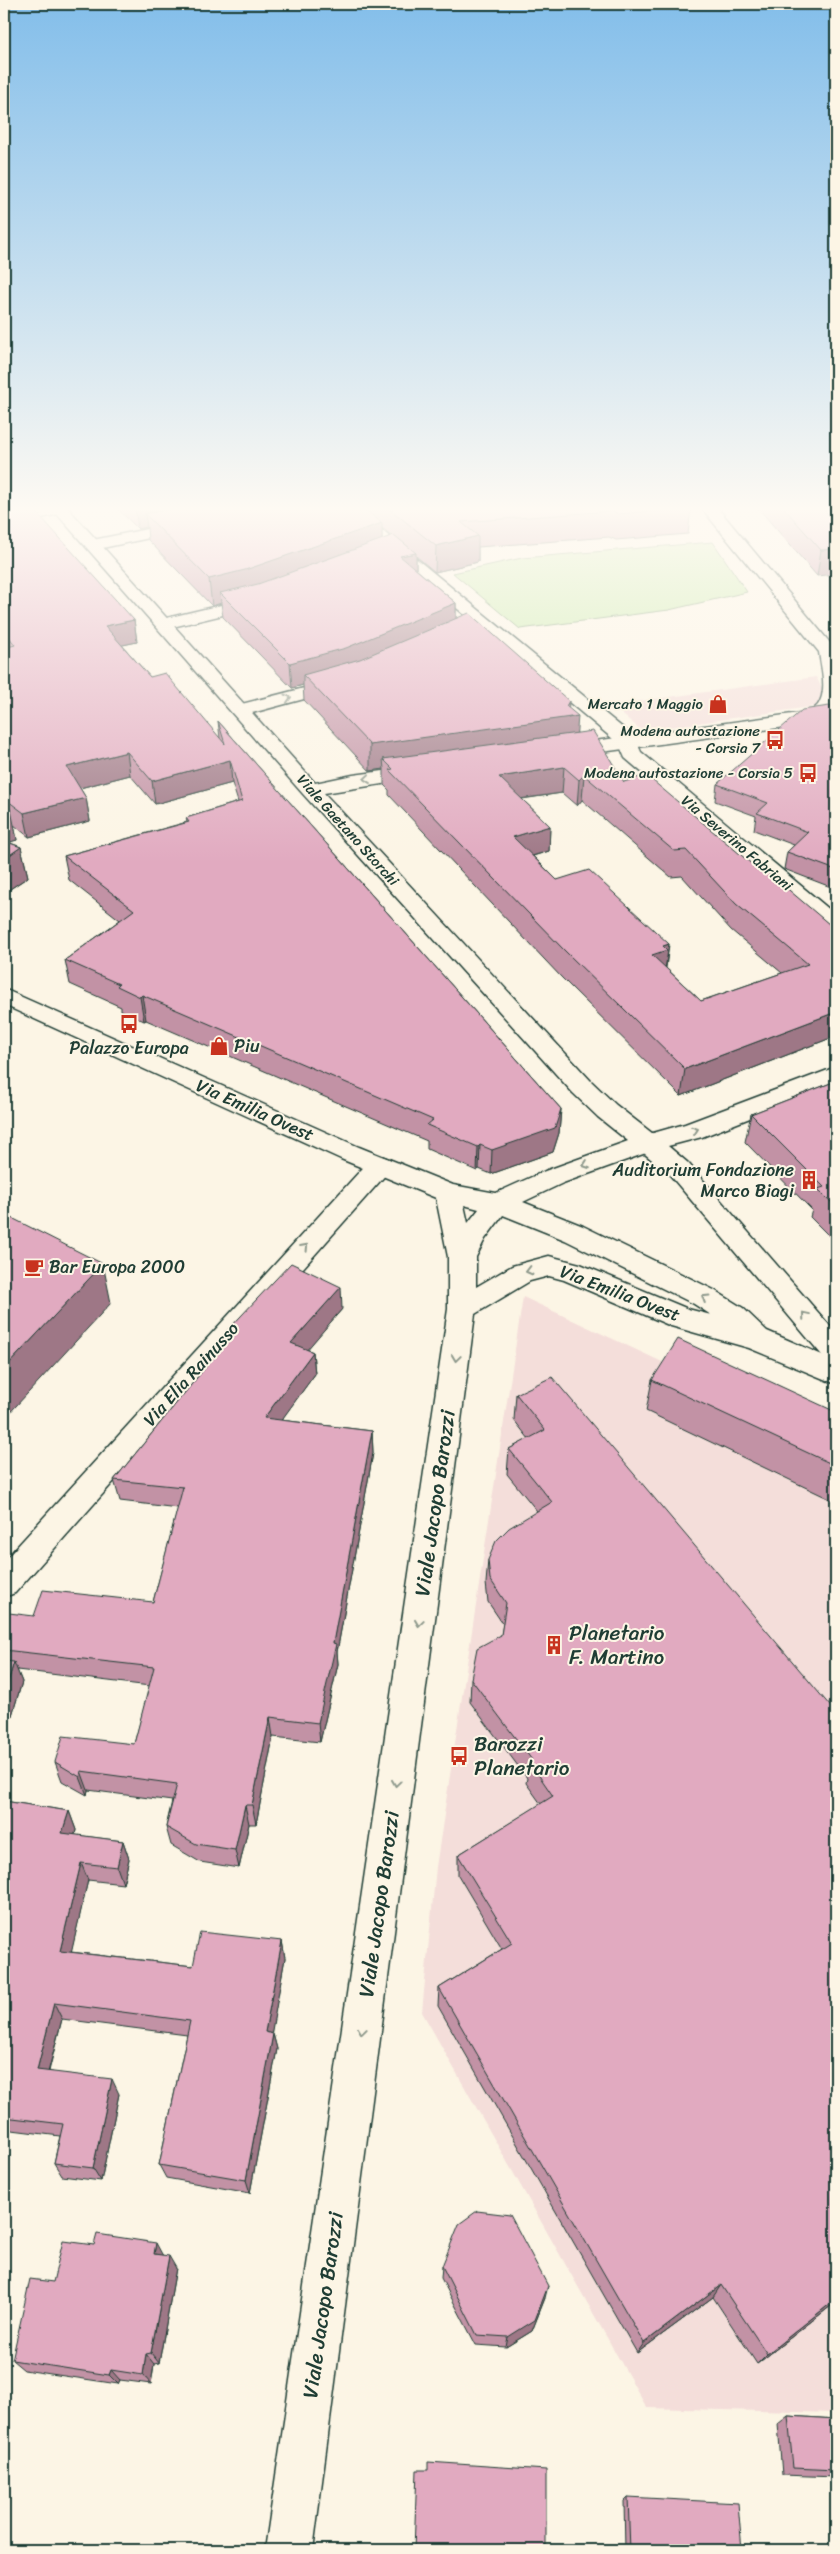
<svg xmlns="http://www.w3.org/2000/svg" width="840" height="2554" viewBox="0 0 840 2554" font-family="Sriracha,sans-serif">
<rect width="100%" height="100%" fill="#fcf5e5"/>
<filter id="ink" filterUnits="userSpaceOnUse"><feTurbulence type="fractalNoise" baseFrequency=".02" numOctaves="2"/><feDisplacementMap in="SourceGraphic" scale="10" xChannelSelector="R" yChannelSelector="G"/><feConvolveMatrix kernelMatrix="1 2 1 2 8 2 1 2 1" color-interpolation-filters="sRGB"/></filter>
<g filter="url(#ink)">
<g fill="#f4deda">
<polygon points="816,677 824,692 817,706 642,731 611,705"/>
<polygon points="523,1297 836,1443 836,2413 647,2408 422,2012 436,1867"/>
</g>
<polygon fill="#c3eaa5" stroke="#71946c" points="713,542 747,592 669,610 520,629 453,573 522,558"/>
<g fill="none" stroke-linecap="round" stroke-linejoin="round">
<g stroke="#1f3d34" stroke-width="3">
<g id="minor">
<polygon points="56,506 67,506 70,509 67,512 4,527 4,517"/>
<polygon points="226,506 248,506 245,509 187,530 93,550 85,545 93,540 177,523"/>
<polygon points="335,506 352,506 635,738 641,752 836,915 836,933 828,931 625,758 619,744"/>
<path d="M 700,506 L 716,506 L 836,650 L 836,705 L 823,721 L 809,721 L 807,717 C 810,712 814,709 818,705 C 828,690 821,668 819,652 Z"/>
<polygon points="259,596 265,597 267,601 265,605 164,629 158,628 155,624 158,620"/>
<polygon points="339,679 345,680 348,684 345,688 241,716 234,714 232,710 234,706"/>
<polygon points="836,1067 836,1084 702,1137 668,1146 688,1163 836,1333 836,1363 826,1360 670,1175 639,1149 635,1143 639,1137 685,1124"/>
<polygon points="380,1156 389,1159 393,1165 389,1171 15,1593 4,1597 4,1561 371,1159"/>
</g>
</g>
<g stroke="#1f3d34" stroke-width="3">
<g id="tertiary">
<path d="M 50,506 L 66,506 L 315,783 L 353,775 L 421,766 L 428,768 L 431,772 L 428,776 L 421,778 L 324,793 L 591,1081 L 616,1105 L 657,1137 L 661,1143 L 657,1149 L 563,1183 L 523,1202 L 583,1226 L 714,1290 L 743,1308 L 767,1331 L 836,1361 L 836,1384 L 749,1348 L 671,1326 L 564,1280 L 549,1276 L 530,1281 L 475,1314 L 313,2550 L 265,2550 L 448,1309 L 448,1257 L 436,1198 L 341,1159 L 4,1005 L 4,989 L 359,1147 L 453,1185 L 496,1193 L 545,1171 L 628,1141 L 598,1117 L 573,1093 L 303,794 ZM 464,1205 L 479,1209 L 468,1223 ZM 503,1215 L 565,1240 L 694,1304 L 711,1315 L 688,1309 L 580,1264 L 549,1256 L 512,1266 L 476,1287 L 476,1257 L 485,1239 Z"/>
<polygon points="836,708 836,720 565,757 558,755 555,751 558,747 565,745"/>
</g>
</g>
<use href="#minor" fill="#fcf5e5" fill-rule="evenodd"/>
<use href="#tertiary" fill="#fcf5e5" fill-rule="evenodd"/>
</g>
<g fill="#c292a5" stroke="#1f3d34" fill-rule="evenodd">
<polygon points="4,506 134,620 137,642 122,645 150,677 220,738 218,721 561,1109 559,1133 553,1152 491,1174 479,1169 477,1171 427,1149 427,1141 146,1020 144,1021 121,1010 121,1007 70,984 65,960 120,920 69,880 64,856 187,822 186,818 238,802 232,783 155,804 130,775 80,788 86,798 90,821 29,837 14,825 17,840 8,842 21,847 28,877 4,893 4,648 5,648 4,646"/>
<path d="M 115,506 L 689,506 L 691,508 L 688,534 L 616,540 L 609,537 L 478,547 L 478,562 L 435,572 L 416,556 L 416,569 L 456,603 L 456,619 L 568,708 L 577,733 L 624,782 L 760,871 L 836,930 L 836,1036 L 681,1096 L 562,978 L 389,795 L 389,790 L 384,785 L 384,769 L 370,771 L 304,700 L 303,685 L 292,688 L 223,617 L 221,603 L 212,606 L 148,540 L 147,527 L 138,529 ZM 382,528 L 392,536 L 382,540 ZM 562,793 L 577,806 L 582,800 L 671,877 L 682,876 L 731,930 L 782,973 L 701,1001 L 666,968 L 669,944 L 557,880 L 533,856 L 549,851 L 550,826 L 522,799 Z"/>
<polygon points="759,506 836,506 823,509 836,523 817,576 758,508"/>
<polygon points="836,705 836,889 784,869 787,852 794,845 754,830 756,816 715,801 717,784"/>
<polygon points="836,1081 836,1237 832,1239 810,1217 812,1210 745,1142 751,1114"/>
<polygon points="342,1309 307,1349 313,1352 315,1374 281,1420 372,1431 373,1453 337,1652 338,1664 320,1742 273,1737 256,1824 249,1824 239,1868 200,1862 171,1845 166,1827 172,1801 88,1790 87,1795 62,1781 55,1762 134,1744 150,1686 17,1670 22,1682 4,1742 4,1628 34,1616 153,1602 178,1508 120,1501 114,1480 226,1342 224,1334"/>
<polygon points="652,1380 836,1412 836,1502 646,1411"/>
<polygon points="516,1394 836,1713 836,2302 757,2364 713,2297 637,2353 438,2006 439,1988 502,1949 458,1875 458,1855 541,1804 526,1783 527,1778 470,1702 471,1679 501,1635 503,1624 488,1602 486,1583 488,1560 537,1511 507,1474 509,1449 529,1439 514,1420"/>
<polygon points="4,1801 69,1811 76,1830 75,1835 123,1841 129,1859 123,1884 88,1880 71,1952 193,1966 282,1941 285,1958 271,2033 273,2034 277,2049 250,2193 166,2178 159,2165 187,2035 62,2019 49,2071 119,2094 101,2181 62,2176 54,2163 60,2136 4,2129"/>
<polygon points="163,2255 176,2268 159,2363 154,2364 151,2384 120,2380 118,2384 24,2370 12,2360 53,2282"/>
<polygon points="442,2266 545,2298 532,2331 506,2347 476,2345 441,2278"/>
<polygon points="788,2416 836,2419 836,2477 782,2475 778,2424"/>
<polygon points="628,2497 742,2550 625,2550 624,2501"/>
</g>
<g fill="#9e7786" stroke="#1f3d34">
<polygon points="135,506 221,506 145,514 147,527 138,529"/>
<polygon points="820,506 836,506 836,508 820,510"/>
<polygon points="382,523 382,549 247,597 220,593 221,603 212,606 209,579"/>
<polygon points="478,536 478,562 435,572 436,546"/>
<polygon points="836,549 836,574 817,576 821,550"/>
<polygon points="416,553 416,577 400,556"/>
<polygon points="456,603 456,627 347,673 303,675 303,685 292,688 290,663"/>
<polygon points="134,620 137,642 109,648 105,626"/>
<polygon points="569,701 568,718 578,716 576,742 383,759 384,769 370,771 370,745 566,706"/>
<polygon points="127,752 130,775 72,790 67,767"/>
<polygon points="230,760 232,783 155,804 152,781"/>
<polygon points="564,767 562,793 498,802 499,777"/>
<polygon points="584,775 582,800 577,806 579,780"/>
<polygon points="86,798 90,821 29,837 24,813"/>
<polygon points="11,810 17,840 4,844 4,812"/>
<polygon points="550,826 549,851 512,862 513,837"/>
<polygon points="21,847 28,877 4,893 4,859"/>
<polygon points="669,944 665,970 652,955 663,946"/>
<polygon points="142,995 146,1020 144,1021 140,997"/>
<polygon points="836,1012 836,1036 681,1096 685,1069"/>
<polygon points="561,1109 559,1133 553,1152 491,1174 492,1150"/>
<polygon points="480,1145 479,1169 477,1171 478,1147"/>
<polygon points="836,1224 836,1237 832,1239"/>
<polygon points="103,1264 111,1303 4,1419 4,1369"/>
<polygon points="341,1287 342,1309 294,1365 291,1343"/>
<polygon points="313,1352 315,1374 267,1440 264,1418"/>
<polygon points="372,1431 373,1453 337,1652 338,1664 320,1742 318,1723"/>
<polygon points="14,1662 22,1682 4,1742 4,1695"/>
<polygon points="270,1717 273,1737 256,1824 252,1805"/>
<polygon points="81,1771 88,1790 87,1795 80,1777"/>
<polygon points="245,1805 249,1824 239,1868 235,1850"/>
<polygon points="69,1811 76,1830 70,1851 62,1833"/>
<polygon points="123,1841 129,1859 123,1884 117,1867"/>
<polygon points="81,1863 88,1880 68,1967 60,1951"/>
<polygon points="282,1941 285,1958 269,2047 265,2032"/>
<polygon points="54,2003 62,2019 45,2084 37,2070"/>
<polygon points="273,2034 277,2049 250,2193 246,2180"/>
<polygon points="112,2079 119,2094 101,2181 93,2168"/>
<polygon points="156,2243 163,2256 154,2254"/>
<polygon points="169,2256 176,2268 159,2363 151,2353"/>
<polygon points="721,2285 713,2297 637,2353 644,2343"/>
<polygon points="548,2286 545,2298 532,2331 506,2347 508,2337"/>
<polygon points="836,2299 836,2302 757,2364 767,2354"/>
<polygon points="146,2354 154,2364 151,2384 143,2375"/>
<polygon points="111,2370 120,2380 118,2384 109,2375"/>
</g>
<g fill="#e1aac0" stroke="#1f3d34" fill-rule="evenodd">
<polygon points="8,506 31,506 134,620 105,626 150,677 165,673 225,744 218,721 561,1109 555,1128 492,1150 480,1145 478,1147 427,1125 433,1120 142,995 140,997 117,986 119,984 65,960 134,910 64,856 189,822 186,818 242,801 230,760 152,781 127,752 67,767 86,798 24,813 4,798 4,648 15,645 4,630 4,507"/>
<polygon points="185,506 361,506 382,523 245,570 209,579 145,514"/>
<polygon points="386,506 689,506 691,508 618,514 612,511 461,522 478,536 436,546"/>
<polygon points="782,506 820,506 836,523 836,549 821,550"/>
<polygon points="394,535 416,553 400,556 456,603 346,648 290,663 220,593 258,584"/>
<polygon points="469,613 569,701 566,706 578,716 370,745 303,675 360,659"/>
<polygon points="836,705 836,870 787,852 808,832 757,813 768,803 717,784 802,710"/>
<path d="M 593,731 L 624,782 L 646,775 L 760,871 L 763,868 L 836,930 L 836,1012 L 685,1069 L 565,951 L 389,770 L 393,769 L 383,759 ZM 564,767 L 579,780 L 584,775 L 674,851 L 686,850 L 736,904 L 808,964 L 701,1001 L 652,955 L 667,950 L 663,946 L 669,944 L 589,870 L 557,880 L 513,837 L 550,826 L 499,777 Z"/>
<polygon points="4,808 11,810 4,812"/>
<polygon points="4,841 21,847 4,859"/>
<polygon points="836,1081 836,1207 818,1189 824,1187 751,1114"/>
<polygon points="4,1214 103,1264 4,1369"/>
<polygon points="291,1263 341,1287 291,1343 313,1352 264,1418 372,1431 333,1643 336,1644 318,1723 270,1717 252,1805 245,1805 235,1850 196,1844 166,1827 177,1784 81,1771 80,1777 55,1762 63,1736 134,1744 154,1667 4,1650 4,1628 9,1613 34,1616 43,1590 153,1602 183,1487 114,1480 230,1337 224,1334"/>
<polygon points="678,1339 836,1412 836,1466 652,1380"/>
<polygon points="552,1377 836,1713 836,2299 767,2354 721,2285 644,2343 439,1988 512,1943 458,1855 553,1796 529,1761 532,1760 471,1679 477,1648 501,1635 506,1603 490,1579 488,1560 496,1541 509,1528 552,1502 509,1449 545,1430 516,1394"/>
<polygon points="4,1661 14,1662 4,1695"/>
<polygon points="4,1801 69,1811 62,1833 123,1841 117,1867 81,1863 60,1951 193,1966 200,1932 282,1941 265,2032 273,2034 246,2180 159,2165 190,2021 54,2003 37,2070 112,2079 93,2168 54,2163 63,2124 4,2117"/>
<polygon points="477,2211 510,2215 548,2286 535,2320 508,2337 477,2335 442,2266 459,2224"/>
<polygon points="97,2234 156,2243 154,2254 169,2256 151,2353 146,2354 143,2375 111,2370 109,2375 12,2360 30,2279 53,2282 63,2241 94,2245"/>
<polygon points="788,2416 836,2419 836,2470 793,2468"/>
<polygon points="428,2462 546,2470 546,2550 414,2550 417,2470 428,2470"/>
<polygon points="628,2497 738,2503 742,2550 630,2550"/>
</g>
<defs><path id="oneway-chevron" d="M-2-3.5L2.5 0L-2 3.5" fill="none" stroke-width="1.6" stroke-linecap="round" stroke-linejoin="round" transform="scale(1.25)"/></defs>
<g stroke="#8e998c">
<use href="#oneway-chevron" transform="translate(288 698) rotate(-16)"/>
<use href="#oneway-chevron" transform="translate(367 779) rotate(174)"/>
<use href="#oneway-chevron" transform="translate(695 1130) rotate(-19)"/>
<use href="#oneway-chevron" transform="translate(586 1165) rotate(160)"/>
<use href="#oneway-chevron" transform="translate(305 1247) rotate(-48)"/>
<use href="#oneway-chevron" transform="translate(529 1271) rotate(166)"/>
<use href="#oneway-chevron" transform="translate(705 1298) rotate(-148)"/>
<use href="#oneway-chevron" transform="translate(805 1315) rotate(-130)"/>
<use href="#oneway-chevron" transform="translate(456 1358) rotate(98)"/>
<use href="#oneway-chevron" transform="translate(419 1623) rotate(98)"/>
<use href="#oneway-chevron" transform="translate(396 1783) rotate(98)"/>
<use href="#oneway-chevron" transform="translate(362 2031) rotate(98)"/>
</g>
</g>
<linearGradient id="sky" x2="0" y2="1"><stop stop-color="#83beea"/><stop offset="0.59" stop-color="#fefaf3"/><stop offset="1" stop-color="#fefaf3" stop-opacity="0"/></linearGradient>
<rect width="840" height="863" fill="url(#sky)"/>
<defs>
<g id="shop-bare" transform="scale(1.5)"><path d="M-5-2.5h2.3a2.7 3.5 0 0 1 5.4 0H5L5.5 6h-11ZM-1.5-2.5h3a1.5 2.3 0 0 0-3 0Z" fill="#c8321e" stroke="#fcf5e5" stroke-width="2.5" paint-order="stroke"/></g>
<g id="bus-bare" transform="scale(1.5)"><path d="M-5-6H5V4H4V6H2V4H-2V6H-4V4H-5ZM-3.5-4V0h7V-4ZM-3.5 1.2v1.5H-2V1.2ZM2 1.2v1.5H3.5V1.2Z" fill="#c8321e" stroke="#fcf5e5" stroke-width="2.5" paint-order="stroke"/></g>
<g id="building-bare" transform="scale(1.5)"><path d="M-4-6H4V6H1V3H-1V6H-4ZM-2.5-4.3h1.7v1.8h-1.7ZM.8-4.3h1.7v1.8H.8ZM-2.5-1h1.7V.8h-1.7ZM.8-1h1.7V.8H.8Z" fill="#c8321e" stroke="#fcf5e5" stroke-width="2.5" paint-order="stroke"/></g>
<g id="cafe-bare" transform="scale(1.5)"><path d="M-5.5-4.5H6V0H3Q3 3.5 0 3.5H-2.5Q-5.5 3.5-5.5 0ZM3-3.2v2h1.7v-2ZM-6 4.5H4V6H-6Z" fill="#c8321e" stroke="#fcf5e5" stroke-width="2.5" paint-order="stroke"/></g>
</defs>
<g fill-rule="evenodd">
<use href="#shop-bare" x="718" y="704"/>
<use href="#bus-bare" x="775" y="740"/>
<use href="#bus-bare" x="808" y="773"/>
<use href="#bus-bare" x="129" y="1024"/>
<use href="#shop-bare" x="219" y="1046"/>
<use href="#building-bare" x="809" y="1180"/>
<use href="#cafe-bare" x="34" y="1267"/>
<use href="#building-bare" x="554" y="1645"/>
<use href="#bus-bare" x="459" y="1756"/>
</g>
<g text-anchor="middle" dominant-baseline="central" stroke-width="4" stroke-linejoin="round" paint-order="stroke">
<g font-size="15" fill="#1f3d34" stroke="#fcf5e5" text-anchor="end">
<text x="703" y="704">Mercato 1 Maggio</text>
<text x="760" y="731">Modena autostazione<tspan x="760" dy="17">- Corsia 7</tspan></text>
<text x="793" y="773">Modena autostazione - Corsia 5</text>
</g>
<g font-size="15" fill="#1f3d34" stroke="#fcf5e5">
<text transform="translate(348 830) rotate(48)">Viale Gaetano Storchi</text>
<text transform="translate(737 843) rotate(40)">Via Severino Fabriani</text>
</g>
<g font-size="18" fill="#1f3d34" stroke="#fcf5e5" text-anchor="start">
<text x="234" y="1046">Piu</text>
<text x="129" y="1048" text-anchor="middle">Palazzo Europa</text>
<text x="794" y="1170" text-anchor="end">Auditorium Fondazione<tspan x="794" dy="21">Marco Biagi</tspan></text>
<text x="49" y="1267">Bar Europa 2000</text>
</g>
<g font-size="18" fill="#1f3d34" stroke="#fcf5e5">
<text transform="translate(255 1110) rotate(24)">Via Emilia Ovest</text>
<text transform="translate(620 1293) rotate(21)">Via Emilia Ovest</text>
<text transform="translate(191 1374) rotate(-48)">Via Elia Rainusso</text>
</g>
<g font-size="21" fill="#1f3d34" stroke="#fcf5e5">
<text transform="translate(435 1503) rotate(-82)">Viale Jacopo Barozzi</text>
<text transform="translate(379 1904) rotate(-82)">Viale Jacopo Barozzi</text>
<text transform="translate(323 2305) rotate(-82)">Viale Jacopo Barozzi</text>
</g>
<g font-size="21" fill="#1f3d34" stroke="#fcf5e5" text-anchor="start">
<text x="569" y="1633">Planetario<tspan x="569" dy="24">F. Martino</tspan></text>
<text x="474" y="1744">Barozzi<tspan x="474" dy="24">Planetario</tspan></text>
</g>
</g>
<rect width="840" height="2554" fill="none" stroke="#fcf5e5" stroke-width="20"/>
<rect x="10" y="10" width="820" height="2534" fill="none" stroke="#1f3d34" stroke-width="2" filter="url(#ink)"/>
</svg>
